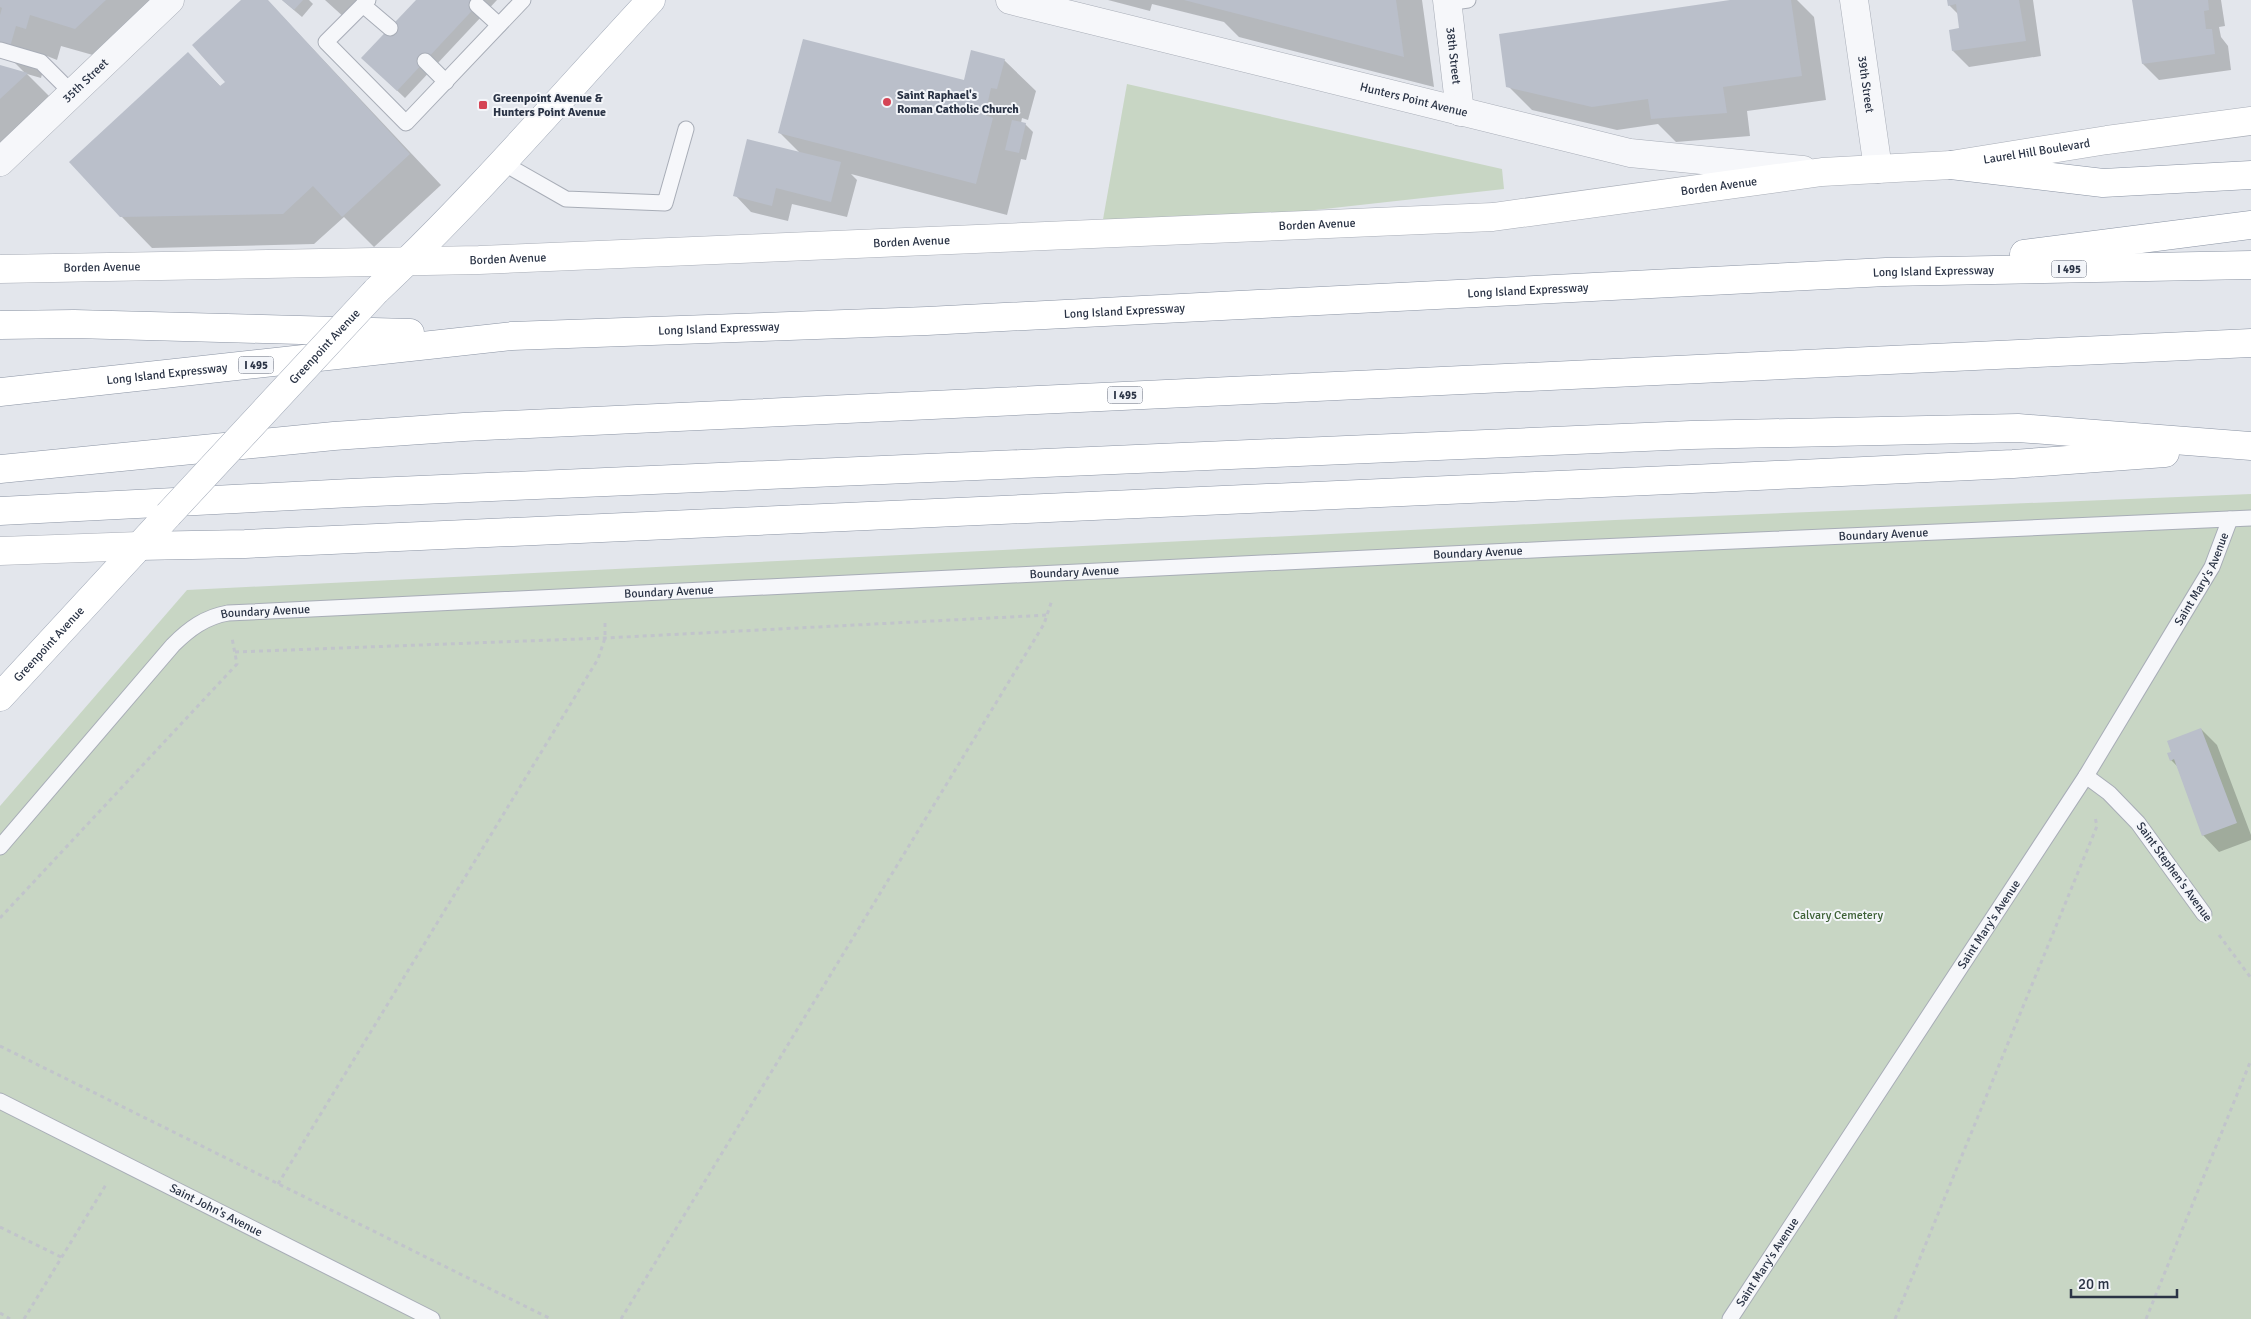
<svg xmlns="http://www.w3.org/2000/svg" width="2251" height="1319" viewBox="0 0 2251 1319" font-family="Signika,sans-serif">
<rect width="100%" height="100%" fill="#e3e6ec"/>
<g fill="#c8d6c4">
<polygon points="1127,84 1502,169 1504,189 1261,216 1102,225"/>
<polygon points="2251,494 2251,1319 0,1319 0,806 187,590 1615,520"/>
</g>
<g fill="#0003" fill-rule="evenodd">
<polygon points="0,0 170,0 107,59 61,46 57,60 47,56 41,78 27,74 58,105 0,159 0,66 25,73 0,48"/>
<polygon points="242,0 267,0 441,185 374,247 344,217 314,244 152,248 121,216 188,53 221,87 227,82"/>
<polygon points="282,0 309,0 313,4 302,17"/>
<polygon points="325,0 363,0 346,19"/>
<polygon points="418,0 497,0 405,98 371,66"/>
<polygon points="1108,0 1422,0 1434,87 1239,37 1224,22 1152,4 1150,11"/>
<polygon points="1740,0 1797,0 1814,17 1826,100 1747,111 1750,136 1676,142 1658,124 1617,130 1532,110 1508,86"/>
<polygon points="1948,0 2033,0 2041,56 1969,67 1953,51 1960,29 1958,14 1949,5"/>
<polygon points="2134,0 2221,0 2225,26 2219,27 2221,37 2228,46 2231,70 2159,80 2143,64"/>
<path d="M 1004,60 L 1036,91 L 1028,120 L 1022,118 L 1021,123 L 1025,124 L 1033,132 L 1026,160 L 1021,159 L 1007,215 L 851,174 L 857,180 L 847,217 L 792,204 L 788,221 L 751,212 L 735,195 L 801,154 L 780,133 L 964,82 ZM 985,108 L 988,108 L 984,122 Z"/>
<polygon points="2201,729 2217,745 2251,835 2251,840 2219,852 2203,835 2178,767 2171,760 2169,754"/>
</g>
<g fill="#babfca">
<polygon points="0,0 106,0 75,29 30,15 26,29 16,26 10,47 0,44 0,15 2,8 0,7"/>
<polygon points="241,0 268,0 410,154 342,217 313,186 283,214 120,217 69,162 188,52 220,86 225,82 192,45"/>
<polygon points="282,0 303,0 294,10"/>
<polygon points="416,0 482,0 397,91 361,58"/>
<polygon points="1184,0 1396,0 1404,57 1207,6"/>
<polygon points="1730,0 1791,0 1802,76 1723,87 1727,113 1651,119 1648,99 1592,107 1506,87 1499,34"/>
<polygon points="1947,0 2019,0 2026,41 1952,51 1949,30 1959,28 1956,4 1948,6"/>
<polygon points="2132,0 2208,0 2209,10 2204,11 2206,29 2212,29 2215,54 2142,64"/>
<polygon points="803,39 964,80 971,50 1005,59 997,89 991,88 985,115 993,118 976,184 778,133"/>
<polygon points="0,65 28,73 0,99"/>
<polygon points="1012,120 1026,123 1019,153 1005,150"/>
<polygon points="747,139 841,162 831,202 776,188 772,206 733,196"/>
<polygon points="2201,728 2237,823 2202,836 2174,759 2170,761 2167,753 2171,752 2167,741"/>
</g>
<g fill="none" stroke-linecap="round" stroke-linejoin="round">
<g stroke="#a8adb7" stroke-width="17">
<g id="service">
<polyline points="368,0 326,42 406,123 523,0"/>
<polyline points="1447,3 1468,0"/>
<polyline points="363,5 390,28"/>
<polyline points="477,5 499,25"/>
<polyline points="0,50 41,62 72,93"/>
<polyline points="425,61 446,82"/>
<polyline points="501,162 566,199 665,203 686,129"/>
<polyline points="2086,776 2109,793 2138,823 2204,914"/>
<path id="s1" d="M 0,847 L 173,645 C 189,629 205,617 228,613 L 1553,549 L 2251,518"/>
<path id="s2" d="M 0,1101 L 432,1319"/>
<path id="s3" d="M 1730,1319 L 2086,776 L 2212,567 L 2230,519"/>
</g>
</g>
<g stroke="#a8adb7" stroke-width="29">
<g id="minor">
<path id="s4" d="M 1447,0 L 1460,112"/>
<path id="s5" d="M 1854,0 L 1878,169"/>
<path id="s6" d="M 0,162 L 170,0"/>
</g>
</g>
<g stroke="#a8adb7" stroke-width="29">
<g id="tertiary">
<path id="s7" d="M 1010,0 L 1630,153 L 1803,170"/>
</g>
</g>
<g stroke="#a8adb7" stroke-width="29">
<g id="secondary">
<path id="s8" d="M 0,269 L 479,260 L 1493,217 L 1822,172 L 1951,165 L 2107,140 L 2251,121"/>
<polyline points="0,551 139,546"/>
</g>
</g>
<g stroke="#a2aab8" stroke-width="29">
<g id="primary">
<path d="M 376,291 C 473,200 561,97 651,0"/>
<path id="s9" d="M 0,697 L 168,515"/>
</g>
</g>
<g stroke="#8a93a3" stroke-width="29">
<g id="motorway">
<polyline points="1951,165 2103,183 2251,175"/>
<polyline points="2024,254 2251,225"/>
<polyline points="0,325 74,324 410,333"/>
<path id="s10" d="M 0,392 L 512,336 L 927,321 L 1886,272 L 2251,265"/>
<polyline points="0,469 334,436 464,427 2251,343"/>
<polyline points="0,511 351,493 1691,435 2018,428 2251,446"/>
<polyline points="139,546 245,544 1692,479 2013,464 2165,453"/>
</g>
</g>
<g stroke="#c1c4cb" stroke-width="3" stroke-dasharray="4 4" stroke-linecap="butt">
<polyline points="235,652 605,638 1048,615"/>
<polyline points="0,918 237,664 232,638"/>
<polyline points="2219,935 2251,978"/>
<polyline points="0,1046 551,1319"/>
<polyline points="278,1184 598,659 605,638 605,621"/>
<polyline points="0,1227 61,1257"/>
<polyline points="0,1313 10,1319"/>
<polyline points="24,1319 107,1183"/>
<polyline points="621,1319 1044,624 1052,600"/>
<polyline points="1895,1319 2097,826 2095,817"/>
<polyline points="2146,1319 2251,1060"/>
</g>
<use href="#service" stroke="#f6f7fa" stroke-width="15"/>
<use href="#minor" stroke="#f6f7fa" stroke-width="28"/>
<use href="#tertiary" stroke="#f6f7fa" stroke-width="28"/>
<use href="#secondary" stroke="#fff" stroke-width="28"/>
<use href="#primary" stroke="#fff" stroke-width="28"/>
<use href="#motorway" stroke="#fff" stroke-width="28"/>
<g stroke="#a2aab8" stroke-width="29" stroke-linecap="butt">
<g id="primary-bridge">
<path id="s11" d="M 168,515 L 376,291"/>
</g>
</g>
<use href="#primary-bridge" stroke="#fff" stroke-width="28"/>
</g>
<g fill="#d54455" stroke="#f3f5f9" stroke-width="2">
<circle cx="887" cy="102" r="5"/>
<rect x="478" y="100" width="10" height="10" rx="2.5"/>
</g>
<g text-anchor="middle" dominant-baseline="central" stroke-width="4" stroke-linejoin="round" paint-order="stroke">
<g fill="#f3f5f9" stroke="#666d7b" stroke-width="1">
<rect x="2051.5" y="260.5" width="35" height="17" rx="4"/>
<rect x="238.5" y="356.5" width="35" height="17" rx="4"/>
<rect x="1107.5" y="386.5" width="35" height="17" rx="4"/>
</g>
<g font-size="11" font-weight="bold" fill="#2a3345">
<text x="2069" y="269">I 495</text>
<text x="256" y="365">I 495</text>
<text x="1125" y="395">I 495</text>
</g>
<g font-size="12" fill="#2a3345" stroke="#f3f5f9">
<text stroke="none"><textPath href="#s4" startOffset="56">38th Street</textPath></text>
<text stroke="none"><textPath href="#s6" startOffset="118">35th Street</textPath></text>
<text stroke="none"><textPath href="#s5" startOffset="85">39th Street</textPath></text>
<text stroke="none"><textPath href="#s7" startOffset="416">Hunters Point Avenue</textPath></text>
<text stroke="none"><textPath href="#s8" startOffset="2042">Laurel Hill Boulevard</textPath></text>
<text stroke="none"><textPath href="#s8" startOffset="1722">Borden Avenue</textPath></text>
<text stroke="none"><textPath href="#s8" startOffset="1318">Borden Avenue</textPath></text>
<text stroke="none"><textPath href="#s8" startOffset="912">Borden Avenue</textPath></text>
<text stroke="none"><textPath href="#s8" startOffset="508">Borden Avenue</textPath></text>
<text stroke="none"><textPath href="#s8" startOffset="102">Borden Avenue</textPath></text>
<text stroke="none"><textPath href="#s10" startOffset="1938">Long Island Expressway</textPath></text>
<text stroke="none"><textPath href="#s10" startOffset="1532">Long Island Expressway</textPath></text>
<text stroke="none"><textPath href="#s10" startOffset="1128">Long Island Expressway</textPath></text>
<text stroke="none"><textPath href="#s10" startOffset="722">Long Island Expressway</textPath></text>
<text stroke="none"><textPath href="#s11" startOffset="230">Greenpoint Avenue</textPath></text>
<text stroke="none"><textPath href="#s10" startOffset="168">Long Island Expressway</textPath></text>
<text stroke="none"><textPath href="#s1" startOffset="1988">Boundary Avenue</textPath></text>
<text stroke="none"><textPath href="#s1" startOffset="1582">Boundary Avenue</textPath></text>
<text stroke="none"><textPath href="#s1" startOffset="1178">Boundary Avenue</textPath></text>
<text stroke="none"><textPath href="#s3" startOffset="878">Saint Mary's Avenue</textPath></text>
<text stroke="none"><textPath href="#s1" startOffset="772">Boundary Avenue</textPath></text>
<text stroke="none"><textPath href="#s1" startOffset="368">Boundary Avenue</textPath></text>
<text stroke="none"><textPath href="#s9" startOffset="72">Greenpoint Avenue</textPath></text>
<text transform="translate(2174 872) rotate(54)">Saint Stephen's Avenue</text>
<text stroke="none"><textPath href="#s3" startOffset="472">Saint Mary's Avenue</textPath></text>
<text stroke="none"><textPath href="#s2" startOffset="242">Saint John's Avenue</textPath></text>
<text stroke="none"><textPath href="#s3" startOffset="68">Saint Mary's Avenue</textPath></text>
</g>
<g font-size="12" font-weight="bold" fill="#2a3345" stroke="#f3f5f9" text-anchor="start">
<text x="897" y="95">Saint Raphael's<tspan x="897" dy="14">Roman Catholic Church</tspan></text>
<text x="493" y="98">Greenpoint Avenue &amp;<tspan x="493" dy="14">Hunters Point Avenue</tspan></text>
</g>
<g font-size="12" fill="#3d6136" stroke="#f3f5f9">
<text x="1838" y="915">Calvary Cemetery</text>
</g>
</g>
<path d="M2071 1289v8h106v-8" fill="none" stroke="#2a3345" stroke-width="2.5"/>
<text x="2078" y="1289" font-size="15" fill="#2a3345" stroke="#f3f5f9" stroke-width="4" paint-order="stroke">20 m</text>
</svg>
